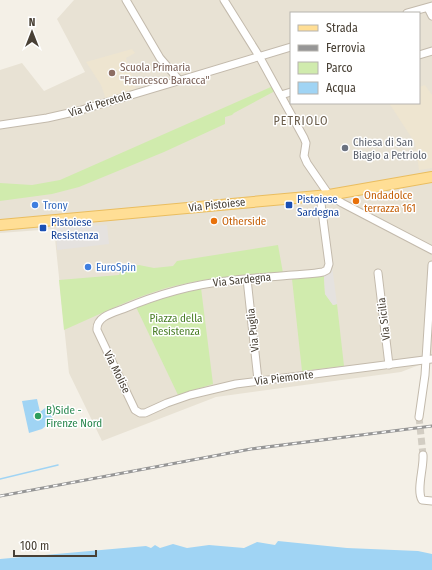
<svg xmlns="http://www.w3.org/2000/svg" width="432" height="570" viewBox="0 0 432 570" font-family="'Fira Sans Condensed',sans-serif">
<rect width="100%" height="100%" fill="#f4f0e7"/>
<path fill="#e8e2d4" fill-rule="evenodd" d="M 74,0 L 432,0 L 432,360 L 401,372 L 216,397 L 102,441 L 69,373 L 54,229 L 0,233 L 0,70 L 22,63 L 44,91 L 85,72 L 57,19 ZM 291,13 L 419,13 L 419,103 L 291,103 Z"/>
<g fill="#eee5d0">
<polygon points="132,49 135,53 126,58 136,89 106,99 101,85 86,62"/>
<polygon points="425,85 432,95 432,168 419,170 415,143 389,103 419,103 419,87"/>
</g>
<g fill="#d0ebad">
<polygon points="273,86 275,91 234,113 232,115 225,117 225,124 164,152 79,187 52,194 0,201 0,183 32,185 60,180"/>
<path d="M 278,245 L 283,273 C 240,276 195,278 154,292 C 123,302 94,317 64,330 L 59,280 L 119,275 L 122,268 L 139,265 L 154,268 L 173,266 L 177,261 Z"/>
<polygon points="324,276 325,294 333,305 337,304 344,366 302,371 292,279"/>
<polygon points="201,288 213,384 178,395 136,307 171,295"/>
</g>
<g fill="#e5e2df">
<polygon points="107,225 109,244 57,250 56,228"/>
<polygon points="332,266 337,304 333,305 325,294 324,276 331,269"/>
</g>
<g fill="#a0d4f4">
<polygon points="37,399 40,412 49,405 53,420 42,429 29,433 22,401"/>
<polygon points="278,541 347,548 418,551 432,554 432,570 0,570 0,559 146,546 151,548 155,545 160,548 173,544 187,548 209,545 244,548 257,542 275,545"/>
</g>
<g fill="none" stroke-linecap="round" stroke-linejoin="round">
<polyline stroke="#a0d4f4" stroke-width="1.5" points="0,479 58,465"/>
<polyline stroke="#d2cdc3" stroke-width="7" stroke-dasharray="7 3.5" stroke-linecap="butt" points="419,417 423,455"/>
<g stroke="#c3baac" stroke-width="9">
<g id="minor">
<polyline points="126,0 160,58 179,80"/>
<polyline points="224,0 259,56 304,138 306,143 304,156 307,163 329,195 342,203 432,250"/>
<polyline points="428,8 432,16"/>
<polyline points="407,13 432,6"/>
<polyline points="419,55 432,51"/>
<polyline points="281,95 291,92"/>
<polyline points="0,125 47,118 78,111 291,47"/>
<path d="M 320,196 L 329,264 L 327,270 L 323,272 C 313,274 303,274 293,275 C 270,277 248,278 226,281 C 190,285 156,295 123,309 C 112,313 96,317 97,330 L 135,410 L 140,413 L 145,413 L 167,403 L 190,395 L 236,384 L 432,359"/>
<polyline points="378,273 389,365"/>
<polyline points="247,279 258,380"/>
<polyline points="419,417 425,375 432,265"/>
<path d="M 423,455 C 424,468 416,490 422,500 L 432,501"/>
</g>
</g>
<g stroke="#eabd5f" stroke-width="12">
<polyline id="primary" points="0,225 329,195 432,177"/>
</g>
<use href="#minor" stroke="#fff" stroke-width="7"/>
<use href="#primary" stroke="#ffde95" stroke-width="10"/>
<g stroke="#969696" stroke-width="3">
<polyline id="rail" points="0,496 251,449 432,426"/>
</g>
<use href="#rail" stroke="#fff" stroke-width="1.5" stroke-dasharray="4.5" stroke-linecap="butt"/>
</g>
<circle fill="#8d6e63" stroke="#fff" stroke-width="1.5" cx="112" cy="73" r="4"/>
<circle fill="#6b7280" stroke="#fff" stroke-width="1.5" cx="345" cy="148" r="4"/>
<g fill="#e8710a" stroke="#fff" stroke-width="1.5">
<circle cx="356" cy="201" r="4"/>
<circle cx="214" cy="221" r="4"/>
</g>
<g fill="#3f7fe0" stroke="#fff" stroke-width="1.5">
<circle cx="35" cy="205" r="4"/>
<circle cx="88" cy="267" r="4"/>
</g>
<g fill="#1a4fb4" stroke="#fff" stroke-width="1.5">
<rect x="285" y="201" width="8" height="8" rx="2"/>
<rect x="39" y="224" width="8" height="8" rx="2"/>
</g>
<circle fill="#2e9e5b" stroke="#fff" stroke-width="1.5" cx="38" cy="416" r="4"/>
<g text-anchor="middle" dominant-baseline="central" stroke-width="3" stroke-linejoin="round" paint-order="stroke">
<g font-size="11" fill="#785e54" stroke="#fff" text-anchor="start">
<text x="120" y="67">Scuola Primaria<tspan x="120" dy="13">"Francesco Baracca"</tspan></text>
</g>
<g font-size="11" fill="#484035" stroke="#fff">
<text transform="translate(100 104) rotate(-17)">Via di Peretola</text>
<text transform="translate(217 205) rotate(-6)">Via Pistoiese</text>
<text transform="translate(242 280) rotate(-6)">Via Sardegna</text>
<text transform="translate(384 319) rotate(-97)">Via Sicilia</text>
<text transform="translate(253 330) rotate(-96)">Via Puglia</text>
<text transform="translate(117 372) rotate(64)">Via Molise</text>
<text transform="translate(284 378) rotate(-7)">Via Piemonte</text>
</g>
<g font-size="11" fill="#5b616d" stroke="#fff" text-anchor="start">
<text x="353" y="142">Chiesa di San<tspan x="353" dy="13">Biagio a Petriolo</tspan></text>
</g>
<g font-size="11" fill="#c56008" stroke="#fff" text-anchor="start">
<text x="364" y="195">Ondadolce<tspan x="364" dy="13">terrazza 161</tspan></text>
<text x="222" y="221">Otherside</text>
</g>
<g font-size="11" fill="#164399" stroke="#fff" text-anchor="start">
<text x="297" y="199">Pistoiese<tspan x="297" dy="13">Sardegna</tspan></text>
<text x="51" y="222">Pistoiese<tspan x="51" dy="13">Resistenza</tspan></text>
</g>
<g font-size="11" fill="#366cbe" stroke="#fff" text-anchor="start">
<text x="43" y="205">Trony</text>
<text x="96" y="267">EuroSpin</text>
</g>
<g font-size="11" fill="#487d25" stroke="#fff">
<text x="176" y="318">Piazza della<tspan x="176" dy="13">Resistenza</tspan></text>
</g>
<g font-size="11" fill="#27864d" stroke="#fff" text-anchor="start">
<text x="46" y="410">B)Side -<tspan x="46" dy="13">Firenze Nord</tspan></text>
</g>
<g font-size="12" letter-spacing="1" fill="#6b5e4c" stroke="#fff">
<text x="301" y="121">PETRIOLO</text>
</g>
</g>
<rect x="290" y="12" width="130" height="92" fill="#ffffff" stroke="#b6b3ae"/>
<rect x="298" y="25" width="20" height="6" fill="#ffde95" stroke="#b6b3ae"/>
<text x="326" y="32" font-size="12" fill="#484035">Strada</text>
<rect x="298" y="45" width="20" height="6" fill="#969696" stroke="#b6b3ae"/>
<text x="326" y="52" font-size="12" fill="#484035">Ferrovia</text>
<rect x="298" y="62" width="20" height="12" fill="#d0ebad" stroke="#b6b3ae"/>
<text x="326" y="72" font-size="12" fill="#484035">Parco</text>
<rect x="298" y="82" width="20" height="12" fill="#a0d4f4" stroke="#b6b3ae"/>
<text x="326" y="92" font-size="12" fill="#484035">Acqua</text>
<g transform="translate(32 32)" stroke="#ffffff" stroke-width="3" paint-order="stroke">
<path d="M0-3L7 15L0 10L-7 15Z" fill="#484035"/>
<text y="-6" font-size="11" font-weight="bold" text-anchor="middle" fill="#484035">N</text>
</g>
<path d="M14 550v6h82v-6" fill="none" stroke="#484035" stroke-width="2"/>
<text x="20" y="550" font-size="12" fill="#484035" stroke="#ffffff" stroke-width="3" paint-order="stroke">100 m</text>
</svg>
